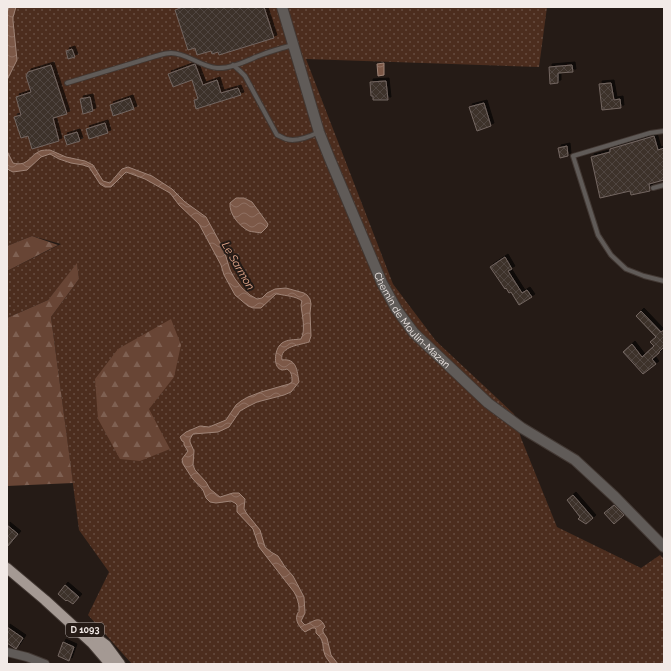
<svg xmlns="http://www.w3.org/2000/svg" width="671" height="671" viewBox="0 0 671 671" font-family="Raleway,sans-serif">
<defs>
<pattern id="grass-dots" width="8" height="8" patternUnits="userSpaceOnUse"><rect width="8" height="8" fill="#4c2d1e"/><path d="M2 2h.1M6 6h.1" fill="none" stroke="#664c3f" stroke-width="1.8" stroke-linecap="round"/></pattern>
<pattern id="forest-firs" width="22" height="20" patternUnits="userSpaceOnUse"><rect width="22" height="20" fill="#684535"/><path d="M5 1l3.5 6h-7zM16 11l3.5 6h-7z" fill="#7e6052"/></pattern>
<pattern id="water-waves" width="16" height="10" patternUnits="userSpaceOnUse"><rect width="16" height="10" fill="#7c5847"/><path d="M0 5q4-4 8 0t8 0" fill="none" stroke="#8f7062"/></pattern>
<pattern id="building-cross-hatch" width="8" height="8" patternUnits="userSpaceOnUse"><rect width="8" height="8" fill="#3c312c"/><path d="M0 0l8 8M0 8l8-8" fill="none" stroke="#4f4540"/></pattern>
<filter id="shadow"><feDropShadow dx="3" dy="-3" stdDeviation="0" flood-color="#0009"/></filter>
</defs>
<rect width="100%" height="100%" fill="#251b16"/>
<polygon fill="url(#grass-dots)" points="7,7 547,7 539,67 306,59 393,284 436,341 514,414 521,438 557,527 641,568 660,555 664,559 664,664 132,664 88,615 109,572 79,530 51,317 79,279 77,264 48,300 7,318 7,271 61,244 32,236 7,246"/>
<g fill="url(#forest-firs)">
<polygon points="32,236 58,245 7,271 7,246"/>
<polygon points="77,263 79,279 51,317 73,483 7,486 7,318 48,300"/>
<polygon points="171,319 181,345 174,377 149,409 170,449 140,461 120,459 98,419 95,379 118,349"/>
</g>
<g fill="url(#water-waves)" stroke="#9f8477">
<polygon points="9,7 16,7 13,17 13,21 17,60 7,80 7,13"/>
<polygon points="384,63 384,75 378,76 377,64"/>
<path d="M 50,150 L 66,157 L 85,161 L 93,165 L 103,181 L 110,183 L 122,169 L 128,167 L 152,176 L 172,189 L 185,202 L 206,217 L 224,250 L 230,270 L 235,279 L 242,288 L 250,295 L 257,299 L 262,298 L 267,293 L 275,289 L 286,288 L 304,293 L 307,295 L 310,299 L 311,304 L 310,313 L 311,336 L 309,342 C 301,345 279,346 282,360 C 297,358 297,371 299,382 L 291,392 L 284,395 L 257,402 L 247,407 L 240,411 L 229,427 L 218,432 L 193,434 L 190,439 L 190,442 L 194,451 L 193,465 L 195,470 L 206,482 L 210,489 L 220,497 L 233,493 L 239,493 L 245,499 L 244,509 L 247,514 L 260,530 L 265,547 L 271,552 L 278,556 L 285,567 L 293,576 L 304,597 L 305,613 L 301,621 L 305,625 C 313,622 320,614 325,627 L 323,629 L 323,632 L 327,638 L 331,655 L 338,664 L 331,664 C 329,661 326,658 325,655 C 321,645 326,642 316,633 L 316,629 L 315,628 L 312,628 L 305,632 C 300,628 295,621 297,615 C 299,609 299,615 299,608 C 299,603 297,597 294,592 L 259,547 L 253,529 L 237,512 L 237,505 L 235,503 L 231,501 L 216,503 L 210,502 L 206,498 L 203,490 L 192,478 L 183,464 L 182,459 L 188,451 L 184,445 L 184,442 L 182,441 L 180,437 L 186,432 L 200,426 L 209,427 L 226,420 L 236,405 L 241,401 L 248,397 L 261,392 L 289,384 L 292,382 C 292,377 292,372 287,369 C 272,375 273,349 282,343 C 288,339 294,340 301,339 C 306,330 302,315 301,305 L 302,301 C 296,296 286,296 278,294 L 276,294 L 261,308 L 253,308 L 248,306 L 235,295 L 224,275 L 221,265 L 199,224 L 179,205 L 170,193 L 145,179 L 126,172 L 111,187 L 105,187 L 100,184 L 89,167 L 83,165 L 71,163 L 59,159 L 50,154 L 41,157 L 27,170 L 13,172 L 9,170 L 7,168 L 7,151 L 13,163 C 28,167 29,156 40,151 C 42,150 47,150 50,150 Z"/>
<path d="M 236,198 L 244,198 L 252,202 L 268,224 L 267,227 L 261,233 C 257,232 252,232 249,231 C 239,226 229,214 230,203 Z"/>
</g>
<g fill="url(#building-cross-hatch)" stroke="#736660" filter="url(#shadow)">
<polygon points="183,7 264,7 274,38 219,55 218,52 212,54 211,51 197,55 195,48 188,50 175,10"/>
<polygon points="72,49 75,57 68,59 66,51"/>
<polygon points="195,64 203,85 217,80 221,93 238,88 241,95 196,109 194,100 198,99 192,80 173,87 168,74"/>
<polygon points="51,65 67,114 53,118 59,141 32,149 28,136 21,138 14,117 21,115 16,97 31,92 26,76 28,72"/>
<polygon points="572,65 573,72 558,73 558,83 550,84 549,67"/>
<polygon points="386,81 388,100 373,100 373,96 371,96 370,82"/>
<polygon points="611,83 614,100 620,99 621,108 602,110 599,84"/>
<polygon points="90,97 93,111 83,114 80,99"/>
<polygon points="130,98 134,109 113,116 110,105"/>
<polygon points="484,103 491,126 477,131 469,107"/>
<polygon points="105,123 108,133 89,139 86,129"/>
<polygon points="77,132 80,141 67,145 64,136"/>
<polygon points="654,136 658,150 664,148 664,180 649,184 650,191 631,195 630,191 600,198 591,157 610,152 610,149"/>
<polygon points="567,146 568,156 560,158 558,148"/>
<polygon points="505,257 512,269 508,271 522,293 527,290 532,297 519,305 511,292 509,293 506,288 505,289 490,267"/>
<polygon points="641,311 661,332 664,330 664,347 659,352 659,353 652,359 656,364 643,374 623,352 632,344 642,357 654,346 650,342 656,337 636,316"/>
<polygon points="573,495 593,518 586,524 578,519 580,517 567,500"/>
<polygon points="614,505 624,515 614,524 604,513"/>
<polygon points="7,525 18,534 7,547"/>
<polygon points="65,585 79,597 73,604 67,600 66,601 58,594"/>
<polygon points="7,627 23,638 16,649 7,643"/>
<polygon points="63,642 74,647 69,661 58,656"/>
</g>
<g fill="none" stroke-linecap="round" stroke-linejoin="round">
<g stroke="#423833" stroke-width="6">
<g id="service">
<path d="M 233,65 L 240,71 L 245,76 L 277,135 C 280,136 283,138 286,139 C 296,142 311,136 319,132"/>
<path d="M 67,83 L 156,56 C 160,55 166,53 171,53 C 187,53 201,67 217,68 C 231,69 248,60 261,55 C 271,51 282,48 293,45"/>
<polyline points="664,131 650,133 573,156 598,235 611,255 626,269 644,276 664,281"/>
<polyline points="653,188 664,185"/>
</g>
</g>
<g stroke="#423833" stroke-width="10">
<polyline id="minor" points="7,652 27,657 45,664"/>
</g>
<g stroke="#423833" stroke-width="12">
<g id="tertiary">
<path id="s1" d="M 282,7 L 319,132 L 329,157 L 382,283 L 397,310 L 414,333 L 488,403 L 522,428 L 575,460 L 615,497 L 664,547"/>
</g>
</g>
<g stroke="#423833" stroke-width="12">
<g id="primary">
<polyline points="7,568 45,600 92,643 110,664"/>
<polyline points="87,631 106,645 120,664"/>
</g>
</g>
<use href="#service" stroke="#605b58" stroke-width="4"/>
<use href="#minor" stroke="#605b58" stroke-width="8"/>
<use href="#tertiary" stroke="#605b58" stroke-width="10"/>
<use href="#primary" stroke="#a49993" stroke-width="10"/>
</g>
<g text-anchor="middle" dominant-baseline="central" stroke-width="4" stroke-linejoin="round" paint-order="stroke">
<rect fill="#251b16" stroke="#b4aca8" stroke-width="1" x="66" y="623" width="38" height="14" rx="3"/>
<g font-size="9" font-weight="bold" fill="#f2eae7">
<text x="85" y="630">D 1093</text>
</g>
<g font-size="10" fill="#f2eae7" stroke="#251b16">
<text stroke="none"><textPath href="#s1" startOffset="342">Chemin de Moulin-Mazan</textPath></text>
</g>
<g font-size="11" font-style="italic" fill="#edae91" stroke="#251b16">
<text transform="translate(238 266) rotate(60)">Le Sarmon</text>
</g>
</g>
<rect width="671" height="671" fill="none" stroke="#f2eae7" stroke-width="16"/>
</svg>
